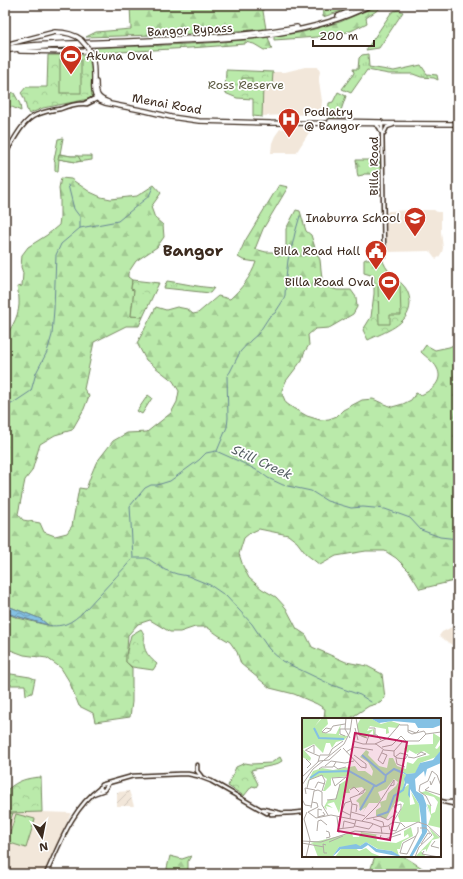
<svg xmlns="http://www.w3.org/2000/svg" width="463" height="879" viewBox="0 0 463 879" font-family="'Shantell Sans',sans-serif">
<defs>
<pattern id="industrial-furrows" width="10" height="10" patternUnits="userSpaceOnUse"><rect width="10" height="10" fill="#f2e7da"/><path d="M-1 1l2-2M0 10L10 0M9 11l2-2" fill="none" stroke="#d0c6bb"/></pattern>
<pattern id="grass-tufts" width="24" height="20" patternUnits="userSpaceOnUse"><rect width="24" height="20" fill="#baeaaa"/><path d="M3 7l-1-3M5 7V3M7 7l1-3M15 17l-1-3M17 17v-4M19 17l1-3" fill="none" stroke="#a1c992"/></pattern>
<pattern id="forest-firs" width="22" height="20" patternUnits="userSpaceOnUse"><rect width="22" height="20" fill="#baeaaa"/><path d="M5 1l3.5 6h-7zM16 11l3.5 6h-7z" fill="#a1c992"/></pattern>
<pattern id="park-crowns" width="20" height="18" patternUnits="userSpaceOnUse"><rect width="20" height="18" fill="#baeaaa"/><path d="M2 6a3 3 0 1 1 6 0M12 15a3 3 0 1 1 6 0" fill="none" stroke="#a1c992"/></pattern>
<pattern id="water-waves" width="16" height="10" patternUnits="userSpaceOnUse"><rect width="16" height="10" fill="#84c1e4"/><path d="M0 5q4-4 8 0t8 0" fill="none" stroke="#6d9db8"/></pattern>
</defs>
<rect width="100%" height="100%" fill="#fff"/>
<filter id="ink" filterUnits="userSpaceOnUse"><feTurbulence type="fractalNoise" baseFrequency=".025" numOctaves="2"/><feDisplacementMap in="SourceGraphic" scale="8" xChannelSelector="R" yChannelSelector="G"/><feConvolveMatrix kernelMatrix="1 2 1 2 8 2 1 2 1" color-interpolation-filters="sRGB"/></filter>
<g filter="url(#ink)">
<g fill="#f2e7da">
<polygon points="305,67 318,67 320,72 319,76 319,81 322,101 321,112 317,114 262,116 263,87 272,87 273,72 285,72"/>
<polygon points="292,127 302,127 310,131 296,153 271,153 272,143 275,136 280,129"/>
<polygon points="412,210 418,214 421,213 422,210 434,210 437,212 441,212 441,232 443,248 442,252 439,257 436,259 430,251 387,252 386,213 389,211"/>
<polygon points="458,624 458,649 439,636 442,632"/>
<polygon points="42,812 71,813 53,854 43,874 5,874 5,836 13,813"/>
</g>
<polygon fill="url(#industrial-furrows)" points="129,791 134,806 117,806 117,792"/>
<g fill="url(#grass-tufts)" stroke="#7a8a64">
<polygon points="399,10 403,12 379,48 366,50 391,13 394,11"/>
<polygon points="368,54 369,67 394,71 421,65 427,74 437,75 438,80 434,78 421,77 413,74 389,74 367,70 351,93 342,89 354,73 353,69 358,69 359,58 362,55"/>
<path d="M 338,92 L 346,96 L 339,116 C 336,118 330,118 328,116 L 329,103 L 333,102 Z"/>
<polygon points="63,138 60,154 71,156 92,156 92,160 76,162 59,159 58,171 55,171 55,161 54,160 58,139"/>
<path d="M 167,281 C 183,283 198,287 214,288 L 210,293 L 164,288 Z"/>
<polygon points="148,395 152,398 142,414 137,411"/>
</g>
<g fill="url(#forest-firs)" stroke="#7a8a64">
<polygon points="130,5 262,5 266,29 190,34 86,37 96,32 131,29"/>
<polygon points="338,5 357,5 351,8 323,17 323,11"/>
<polygon points="379,5 390,5 382,7 366,18 367,23 351,31 332,36 274,40 274,35 299,33 340,22"/>
<path d="M 268,37 L 272,49 L 264,50 L 254,44 L 245,42 L 245,44 L 190,48 L 100,53 L 94,48 C 152,45 211,45 268,37 Z"/>
<polygon points="8,92 14,93 20,104 21,111 12,107 8,107"/>
<polygon points="59,154 71,156 78,156 81,161 76,162 58,159"/>
<path d="M 356,160 L 381,160 L 381,174 L 364,174 L 363,175 L 358,176 C 356,171 358,166 356,160 Z"/>
<path d="M 61,178 L 71,179 L 90,192 L 101,197 L 111,199 L 137,196 L 154,185 L 161,193 L 151,207 L 155,218 L 163,225 L 164,237 L 157,247 L 136,261 L 128,273 L 128,277 L 132,280 L 131,289 L 134,290 L 131,316 L 143,317 L 139,326 L 126,326 L 94,342 L 84,389 L 89,396 L 84,409 L 72,430 L 55,435 L 40,444 L 32,471 L 25,480 L 18,514 L 23,520 L 40,523 L 44,532 L 55,536 L 67,533 L 72,526 L 79,488 L 86,489 L 91,475 L 96,463 L 113,441 L 127,433 L 147,432 L 171,413 L 177,402 L 179,391 L 173,381 L 146,360 L 137,343 L 142,334 L 156,307 L 166,310 L 177,307 L 187,309 L 193,314 L 198,313 L 218,296 L 230,299 C 241,289 251,277 256,262 L 243,260 L 238,257 L 245,241 L 279,185 L 288,187 L 263,229 L 255,249 L 266,252 L 277,252 L 286,246 L 286,229 L 296,210 L 300,211 L 306,231 L 311,235 L 316,251 L 320,260 L 322,279 L 328,287 L 337,290 L 351,290 L 356,297 L 357,307 L 353,314 L 336,324 L 329,328 L 315,329 L 308,335 L 309,345 L 304,353 L 302,360 L 286,381 L 282,390 L 283,396 L 286,403 L 293,408 L 307,416 L 320,420 L 329,419 L 337,416 L 343,410 L 362,400 L 373,399 L 384,404 L 392,407 L 403,404 L 411,400 L 416,393 L 421,395 C 432,390 444,381 437,368 C 434,362 426,357 421,352 L 426,345 L 435,350 L 449,347 L 458,343 L 458,580 L 420,589 L 409,571 L 396,558 L 385,551 L 366,551 L 336,556 L 320,565 L 306,554 L 297,542 L 288,535 L 259,529 L 250,533 L 244,538 L 239,554 L 243,566 L 249,578 L 262,589 L 276,597 L 286,608 L 297,629 L 306,635 L 312,647 L 346,662 L 367,666 L 382,674 L 385,698 L 380,703 L 369,706 L 349,719 L 324,719 L 325,709 L 317,704 L 294,694 L 270,688 L 241,664 L 237,652 L 230,642 L 218,635 L 207,627 L 195,627 L 180,632 L 170,632 L 150,620 L 138,624 L 128,635 L 126,662 L 132,668 L 132,702 L 130,717 L 95,722 L 93,713 L 79,706 L 69,681 L 61,668 L 47,658 L 24,655 L 5,648 L 5,613 L 18,618 L 47,625 L 41,619 L 5,605 L 5,336 C 13,327 20,313 19,300 C 19,296 18,291 17,287 L 22,286 L 23,273 L 21,267 L 22,255 L 28,247 L 47,235 L 59,225 L 60,218 L 60,199 L 59,188 Z"/>
<polygon points="9,808 9,813 13,813 5,836 5,809"/>
<polygon points="170,856 182,859 191,856 188,861 188,870 182,874 168,874 167,868"/>
<polygon points="375,856 403,856 427,871 429,874 369,874"/>
</g>
<g fill="url(#park-crowns)" stroke="#7a8a64">
<path d="M 48,55 L 87,55 C 93,64 92,85 92,96 L 89,99 L 43,108 L 29,114 C 25,108 26,99 21,93 L 26,87 L 47,87 Z"/>
<polygon points="226,70 273,72 272,87 263,87 262,117 253,116 253,99 237,98 225,93"/>
<path d="M 382,258 C 386,272 394,275 403,285 C 408,290 410,297 410,304 C 409,325 384,332 368,340 L 363,330 L 371,317 L 374,294 L 374,276 L 364,273 L 364,260 L 366,259 Z"/>
<polygon points="132,280 159,283 143,317 131,316 134,290 131,289"/>
<path d="M 141,629 C 146,637 144,636 144,645 C 145,653 151,659 157,664 L 153,670 L 132,667 L 126,662 L 126,655 L 131,635 Z"/>
<polygon points="5,673 30,677 35,679 32,693 26,695 25,685 5,685"/>
<polygon points="280,757 282,761 275,765 251,770 258,784 256,787 252,786 244,796 228,786 236,767 245,763 251,764 271,763"/>
<path d="M 41,777 L 42,812 L 9,813 L 8,789 C 19,780 27,778 41,777 Z"/>
</g>
<g fill="#baeaaa" stroke="#7a8a64">
<rect x="60" y="60" width="21" height="33"/>
<rect x="242" y="78" width="10" height="10"/>
<polygon points="378,286 400,286 401,315 390,315 390,324 379,324"/>
<polygon points="16,814 35,819 26,848 7,842"/>
</g>
<polygon fill="url(#water-waves)" stroke="#678595" points="5,605 41,619 48,625 5,613"/>
<g fill="none" stroke-linecap="round" stroke-linejoin="round">
<g stroke="#678595" stroke-width="1">
<polyline points="68,185 74,209 80,217 80,228"/>
<polyline points="5,407 13,403 31,391 36,373 47,352 52,335 54,309 56,255 61,244 80,228 118,221 149,196 153,187"/>
<polyline points="217,451 227,427 228,418 227,376 230,372 240,352 251,340 258,334 269,317 275,313 284,299 285,295 286,277 288,260 293,242 295,233 300,216"/>
<polyline points="133,558 147,558 165,570 177,574 188,576 210,585 226,596 252,624 260,636 269,649 282,661 332,685 360,695 371,702"/>
<polyline points="5,613 13,615"/>
<polyline points="16,616 30,620"/>
<polyline points="33,621 40,623"/>
<path d="M 45,624 C 51,627 60,626 66,624 C 79,619 89,605 99,595 C 110,583 122,571 133,558 L 130,506 L 145,488 L 151,485 L 157,485 L 170,481 L 199,460 L 206,453 L 216,451 L 245,464 L 260,472 L 268,478 L 283,485 L 311,491 L 327,501 L 351,508 L 363,507 L 385,509 L 410,518 L 421,530 L 440,537 L 458,539"/>
</g>
<g stroke="#3b2a1e" stroke-width="5.5">
<g id="minor">
<polyline points="85,103 97,97"/>
<polyline points="375,124 379,127 382,133"/>
<polyline points="382,124 384,255"/>
<polyline points="384,133 387,127 393,125"/>
<path d="M 5,154 C 13,142 22,121 36,115 C 43,112 52,110 60,109 C 68,106 78,103 87,104 L 97,99"/>
<polyline points="197,765 197,771 201,776"/>
<polyline points="102,790 100,788 101,785 133,776 179,774 188,774 198,776 211,781 267,813"/>
<polyline points="93,794 104,790 108,784"/>
<polyline points="440,801 458,805"/>
<polyline points="449,802 458,802"/>
<polyline points="263,809 280,813"/>
<polyline points="271,814 292,813 303,812"/>
<path d="M 46,874 C 60,844 72,808 100,788"/>
</g>
</g>
<g stroke="#3b2a1e" stroke-width="6">
<g id="major">
<polyline points="338,16 364,5"/>
<path d="M 5,45 L 55,32 C 65,32 74,34 82,40"/>
<path d="M 5,48 C 37,43 70,43 102,42 C 168,39 232,38 297,27"/>
<path d="M 88,48 C 94,58 94,68 94,79 C 94,85 93,90 95,95 C 97,100 100,101 105,103 L 146,111 L 171,117 L 199,121 L 271,123 L 458,124"/>
<path d="M 5,51 C 32,46 60,46 87,45 C 117,44 148,43 178,41 C 243,39 312,35 371,5"/>
<polyline points="20,51 75,52 85,51 88,47"/>
<path d="M 96,82 C 96,94 97,98 108,102"/>
<polyline points="330,121 381,122"/>
</g>
</g>
<use href="#minor" stroke="#fff" stroke-width="2.5"/>
<use href="#major" stroke="#fff" stroke-width="3.5"/>
<g stroke="#3b2a1e" stroke-width="6" stroke-linecap="butt">
<polyline id="major-bridge" points="80,39 88,48"/>
</g>
<use href="#major-bridge" stroke="#fff" stroke-width="3.5"/>
</g>
</g>
<defs>
<g id="stadium-pin" transform="scale(1.15)"><path d="M0 17L-7.5 6A9.5 9.5 0 1 1 7.5 6Z" fill="#c8321e" stroke="#fff"/><path d="M0-5a6.5 5 0 1 0 0 10a6.5 5 0 1 0 0-10ZM-3.5-1.8h7v3.6h-7Z" fill="#fff"/></g>
<g id="hospital-pin" transform="scale(1.15)"><path d="M0 17L-7.5 6A9.5 9.5 0 1 1 7.5 6Z" fill="#c8321e" stroke="#fff"/><path d="M-5-5h3v3.5h4V-5h3V5h-3V1.5h-4V5h-3Z" fill="#fff"/></g>
<g id="school-pin" transform="scale(1.15)"><path d="M0 17L-7.5 6A9.5 9.5 0 1 1 7.5 6Z" fill="#c8321e" stroke="#fff"/><path d="M0-5L7-2L0 1L-7-2ZM-4 1L0 2.5L4 1V4Q0 6-4 4Z" fill="#fff"/></g>
<g id="civic-pin" transform="scale(1.15)"><path d="M0 17L-7.5 6A9.5 9.5 0 1 1 7.5 6Z" fill="#c8321e" stroke="#fff"/><path d="M-.6-6.5H3V-4.5H.6V-3L4-1V1h2V6H-6V1h2V-1L-.6-3ZM-1.2 2.5V6h2.4V2.5Z" fill="#fff"/></g>
</defs>
<g fill-rule="evenodd">
<use href="#stadium-pin" x="71" y="56"/>
<use href="#hospital-pin" x="289" y="119"/>
<use href="#school-pin" x="415" y="218"/>
<use href="#civic-pin" x="376" y="251"/>
<use href="#stadium-pin" x="389" y="282"/>
</g>
<g text-anchor="middle" dominant-baseline="central" stroke-width="3.5" stroke-linejoin="round" paint-order="stroke">
<g font-size="12" fill="#3b2a1e" stroke="#fff">
<text transform="translate(190 30) rotate(-3)">Bangor Bypass</text>
<text transform="translate(167 104) rotate(10)">Menai Road</text>
<text transform="translate(374 166) rotate(-90)">Billa Road</text>
</g>
<g font-size="12" fill="#3b2a1e" stroke="#fff" text-anchor="end">
<text x="86" y="56" text-anchor="start">Akuna Oval</text>
<text x="304" y="112" text-anchor="start">Podiatry<tspan x="304" dy="14">@ Bangor</tspan></text>
<text x="400" y="218">Inaburra School</text>
<text x="360" y="251">Billa Road Hall</text>
<text x="374" y="282">Billa Road Oval</text>
</g>
<g font-size="12" fill="#5b5a41" stroke="#fff">
<text x="246" y="85">Ross Reserve</text>
</g>
<g font-size="13" font-style="italic" fill="#555f63" stroke="#fff">
<text transform="translate(262 462) rotate(25)">Still Creek</text>
</g>
<g font-size="16" font-weight="bold" fill="#3b2a1e" stroke="#fff">
<text x="193" y="250">Bangor</text>
</g>
</g>
<g transform="translate(302 718)">
<rect width="139" height="139" fill="#fff"/>
<path d="M 0,0 L 19,0 L 13,8 L 20,0 L 25,0 L 26,6 L 20,12 L 21,15 L 34,16 L 39,6 L 37,17 L 46,18 L 42,22 L 34,24 L 30,30 L 28,25 L 24,25 L 21,35 L 12,26 L 1,31 L 9,40 L 8,43 L 0,39 ZM 59,0 L 68,0 L 79,6 L 89,3 L 98,6 L 95,10 L 86,9 L 87,15 L 84,16 L 84,11 L 68,8 L 65,13 L 72,11 L 73,16 L 71,17 L 71,12 L 63,20 L 57,17 L 55,7 ZM 131,15 L 139,20 L 133,30 L 135,31 L 139,26 L 139,32 L 134,39 L 118,45 L 114,55 L 105,56 L 96,53 L 104,57 L 101,71 L 107,66 L 108,87 L 113,86 L 109,74 L 117,86 L 118,104 L 98,104 L 96,98 L 102,85 L 98,83 L 93,85 L 84,101 L 74,98 L 74,92 L 79,89 L 78,84 L 84,82 L 86,75 L 94,68 L 96,64 L 92,61 L 84,71 L 76,74 L 79,81 L 76,85 L 67,85 L 60,96 L 64,89 L 58,93 L 57,85 L 54,83 L 64,73 L 60,69 L 47,71 L 48,75 L 43,75 L 40,81 L 37,95 L 32,84 L 25,86 L 31,90 L 24,88 L 25,92 L 22,89 L 26,82 L 33,82 L 38,66 L 46,61 L 45,58 L 29,60 L 29,67 L 23,73 L 21,73 L 25,61 L 19,57 L 7,62 L 3,69 L 11,53 L 20,50 L 31,52 L 53,48 L 56,53 L 63,53 L 70,58 L 71,53 L 66,44 L 58,39 L 64,32 L 67,34 L 66,37 L 77,48 L 85,50 L 87,40 L 91,40 L 95,48 L 104,51 L 105,44 L 111,46 L 116,40 L 128,37 L 122,33 L 114,36 L 107,32 L 106,35 L 102,31 L 105,27 L 131,26 ZM 124,73 L 139,80 L 139,110 L 126,107 L 129,98 L 125,86 L 129,88 L 129,96 L 133,94 L 136,84 L 132,79 L 117,75 ZM 109,109 L 111,118 L 100,124 L 98,131 L 95,131 L 97,138 L 90,133 L 76,131 L 64,124 L 58,128 L 37,129 L 30,139 L 16,139 L 11,126 L 8,125 L 50,115 L 51,119 L 57,119 L 59,114 L 78,117 L 74,116 L 75,123 L 94,125 L 107,119 L 106,116 L 102,119 L 102,113 ZM 127,110 L 138,120 L 130,122 L 124,134 L 124,131 L 119,133 L 124,139 L 113,139 L 132,119 ZM 52,129 L 57,133 L 64,130 L 70,135 L 80,139 L 33,139 L 39,131 Z" fill="#baeaaa"/>
<path d="M 68,0 L 139,0 L 139,7 L 131,10 L 116,10 L 113,5 L 91,3 L 77,5 ZM 139,32 L 139,45 L 125,51 L 123,59 L 122,53 L 113,61 L 114,73 L 121,77 L 128,97 L 124,87 L 125,114 L 110,139 L 107,139 L 120,115 L 119,100 L 117,86 L 108,71 L 108,80 L 106,77 L 107,66 L 103,65 L 102,61 L 104,57 L 95,51 L 105,56 L 113,55 L 118,45 L 131,42 ZM 64,124 L 75,131 L 90,133 L 100,139 L 74,134 L 66,127 L 60,131 L 39,131 L 30,139 L 37,129 L 54,126 L 58,128 Z" fill="#84c1e4"/>
<path fill="none" stroke="#84c1e4" stroke-width="2" d="M 12,10 L 17,20 L 42,21M 60,37 L 83,57M 8,60 L 17,54 L 47,53 L 74,68 L 83,63 L 84,57 L 92,51 L 101,55M 58,92 L 72,68M 75,98 L 86,94 L 92,78 L 101,72 L 104,64"/>
<path fill="none" stroke="#b1aaa5" stroke-width="1" d="M 44,0 L 43,11 L 48,20M 54,0 L 57,17 L 65,20M 98,7 L 106,7 L 106,14 L 110,16 L 122,13 L 124,16M 31,8 L 43,6M 53,10 L 56,22M 67,10 L 73,10 L 73,17M 29,11 L 24,10 L 20,14 L 24,15 L 29,12 L 29,11 L 31,8M 106,12 L 114,15 L 117,12M 43,18 L 38,16 L 38,11 L 48,11M 51,23 L 61,26 L 74,26M 64,26 L 67,17 L 75,17 L 79,22M 73,26 L 86,20 L 98,6M 74,26 L 82,32 L 92,33 L 101,23 L 117,23 L 124,16 L 139,14M 80,29 L 90,27 L 99,18 L 104,23M 41,30 L 59,49 L 64,50 L 64,46 L 52,37M 30,31 L 41,23M 3,32 L 17,38M 4,32 L 12,27 L 12,35M 92,33 L 92,38 L 93,38 L 93,39 L 94,39 L 95,40 L 103,41 L 106,37 L 98,35 L 93,39M 44,34 L 52,29 L 71,32M 80,35 L 85,37 L 81,46 L 76,42 L 81,32M 106,39 L 112,40 L 124,36 L 119,34 L 115,37M 94,40 L 95,46 L 103,49M 4,41 L 9,46 L 5,50M 16,44 L 18,37 L 27,37 L 30,31M 23,48 L 29,43 L 43,45 L 52,43M 32,48 L 36,51 L 44,49M 17,51 L 20,49 L 31,49 L 34,44M 130,53 L 135,57 L 139,68M 0,59 L 17,43 L 27,42 L 39,31M 128,63 L 129,67 L 133,59M 0,67 L 11,51 L 42,26 L 48,14 L 50,0M 33,68 L 30,60 L 44,59 L 33,68M 127,69 L 123,72 L 139,77M 5,70 L 7,62 L 20,57 L 23,63 L 20,73M 13,70 L 16,64 L 23,66M 48,72 L 52,69 L 57,74M 20,74 L 20,87 L 26,97M 4,76 L 3,70 L 13,72M 0,81 L 3,87 L 9,88M 25,82 L 34,81 L 38,66M 50,86 L 55,87 L 54,94M 129,88 L 124,78 L 117,73 L 118,67 L 126,63 L 130,53M 9,90 L 12,73 L 16,72 L 20,74M 20,92 L 16,91 L 16,99 L 23,97 L 21,94M 6,94 L 16,89 L 15,85 L 10,84M 6,94 L 14,100 L 29,97 L 69,105 L 79,109 L 80,116M 49,94 L 63,98M 48,97 L 40,93 L 43,85 L 49,83M 35,99 L 37,115M 48,101 L 50,86 L 48,80 L 61,75 L 63,71 L 57,76M 64,101 L 78,98 L 86,102 L 92,97M 71,101 L 81,104 L 82,109M 60,103 L 75,88 L 92,62 L 92,67 L 88,68M 91,104 L 99,105 L 103,109M 53,108 L 67,111 L 71,106M 87,108 L 88,112 L 94,113 L 98,105M 79,109 L 86,108 L 91,104 L 99,91 L 99,86 L 92,88 L 95,95M 41,110 L 42,103 L 53,106M 36,111 L 52,109 L 54,102M 15,113 L 16,103 L 19,102 L 25,107M 24,113 L 27,114 L 28,119 L 24,120M 79,117 L 78,120 L 83,121 L 99,116M 114,118 L 101,125 L 98,135 L 105,136 L 116,114 L 116,109M 0,123 L 19,124 L 53,113 L 91,116 L 116,104 L 125,107 L 139,120M 133,123 L 129,128 L 137,130M 27,124 L 41,118M 0,125 L 22,129M 119,126 L 126,115 L 128,116M 24,127 L 21,126 L 22,135 L 25,135M 122,133 L 120,136 L 137,139M 4,139 L 8,122 L 2,101 L 5,94M 113,139 L 117,129 L 130,117 L 124,110 L 118,110"/>
<path fill="#c2185b" fill-opacity="0.15" stroke="#c2185b" stroke-width="2" d="M 53,15 L 105,24 L 88,122 L 36,113 Z"/>
<rect width="139" height="139" fill="none" stroke="#3b2a1e" stroke-width="2"/>
</g>
<rect width="463" height="879" fill="none" stroke="#fff" stroke-width="20"/>
<rect x="10" y="10" width="443" height="859" fill="none" stroke="#3b2a1e" stroke-width="1.5" filter="url(#ink)"/>
<g transform="translate(42 837) rotate(170)" stroke="#ffffff" stroke-width="3" paint-order="stroke">
<path d="M0-3L7 15L0 10L-7 15Z" fill="#3b2a1e"/>
<text y="-6" font-size="11" font-weight="bold" text-anchor="middle" fill="#3b2a1e">N</text>
</g>
<path d="M313 40v6h61v-6" fill="none" stroke="#3b2a1e" stroke-width="2"/>
<text x="319" y="40" font-size="12" fill="#3b2a1e" stroke="#ffffff" stroke-width="3" paint-order="stroke">200 m</text>
</svg>
